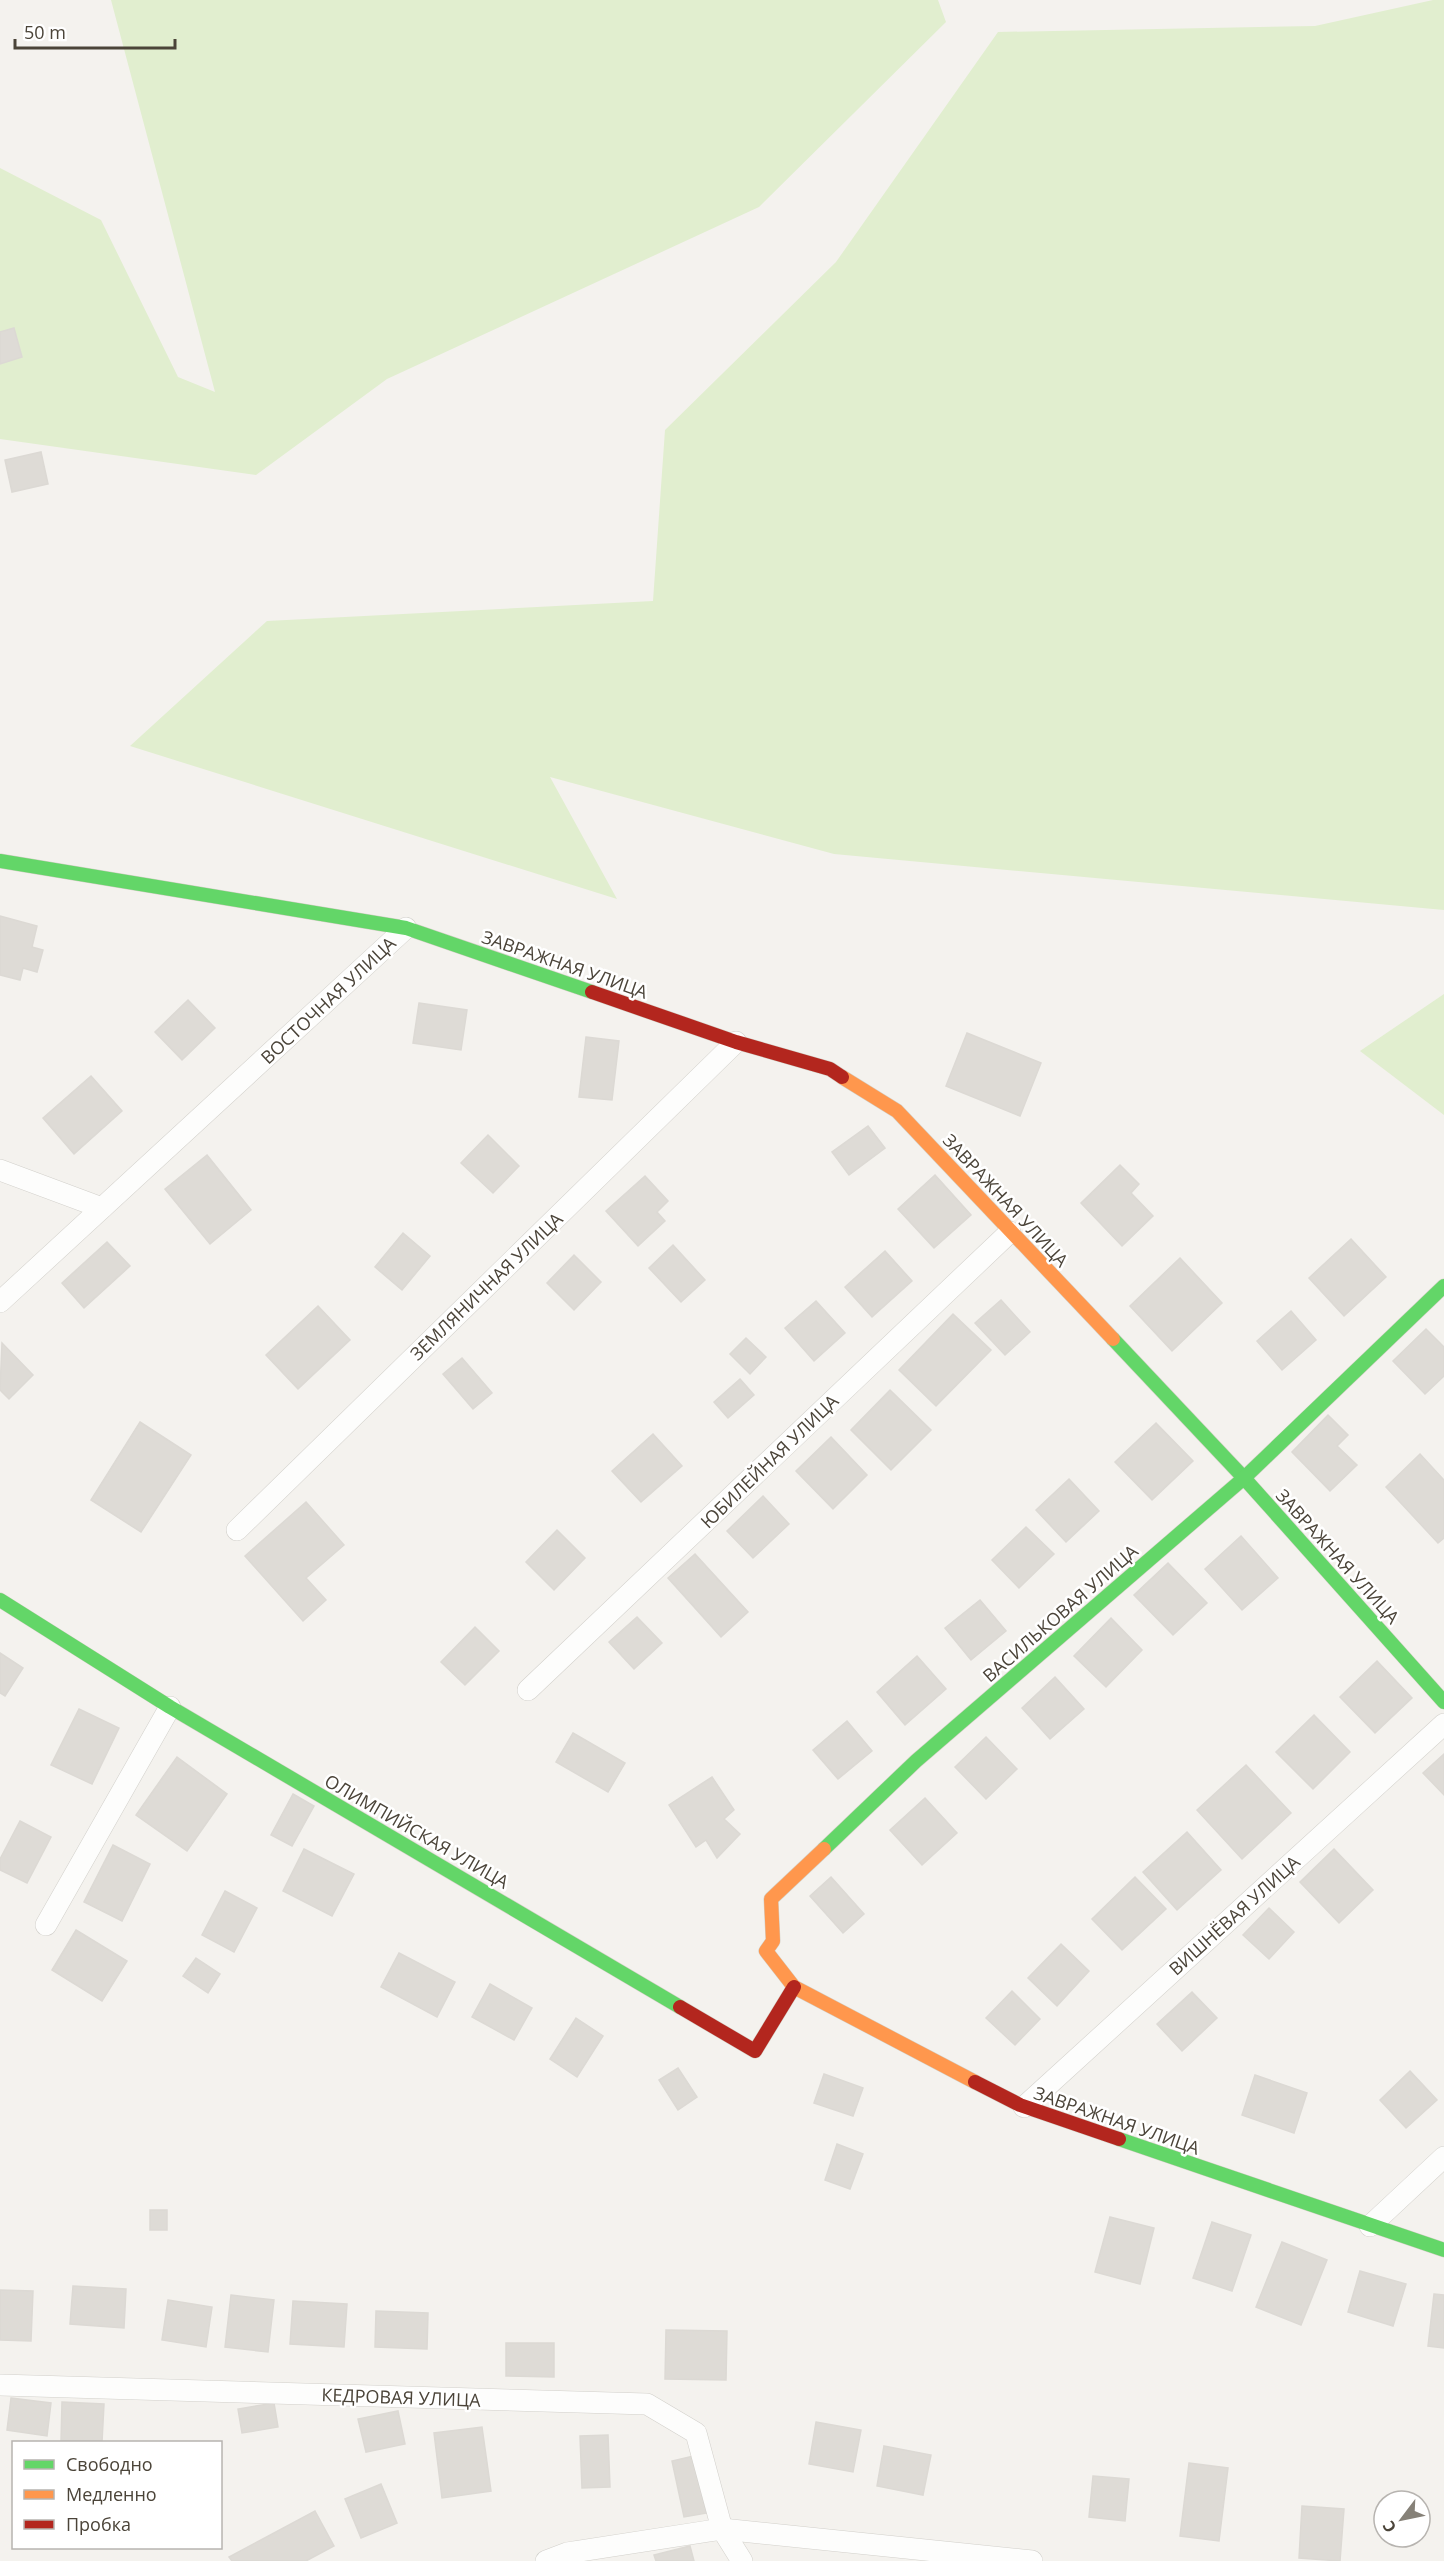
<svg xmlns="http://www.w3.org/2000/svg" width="1444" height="2561" viewBox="0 0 1444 2561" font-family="'Open Sans',sans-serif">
<rect width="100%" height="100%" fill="#f4f2ee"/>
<g fill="#e1eecf">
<polygon points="111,0 938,0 946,22 759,207 387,379 256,475 0,439 0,168 101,220 178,377 215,392"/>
<polygon points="1433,0 1444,0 1444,910 834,854 550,777 617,899 130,746 267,621 653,601 665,430 836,262 998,32 1315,26"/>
<polygon points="1444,994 1444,1115 1360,1051"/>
</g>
<g fill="#dedbd6" stroke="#dcd9d4" stroke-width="1.5">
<polygon points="14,328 22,357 0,364 0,332"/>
<polygon points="41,452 48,484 12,492 5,460"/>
<polygon points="0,916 37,926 32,947 43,950 37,972 23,968 20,980 0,975"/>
<polygon points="188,1000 215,1028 182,1060 155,1032"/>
<polygon points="419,1003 467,1010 461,1050 413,1043"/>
<polygon points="967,1033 1041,1063 1020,1116 946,1086"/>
<polygon points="586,1037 619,1041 612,1100 579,1097"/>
<polygon points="91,1076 122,1111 74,1154 43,1118"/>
<polygon points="868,1126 885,1148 849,1175 832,1152"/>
<polygon points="488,1135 519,1166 493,1193 461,1163"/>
<polygon points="207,1155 251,1210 210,1244 165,1189"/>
<polygon points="1120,1165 1139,1184 1131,1193 1153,1216 1122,1246 1081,1203"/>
<polygon points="935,1175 971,1215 934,1248 898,1209"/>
<polygon points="645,1176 668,1201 657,1212 665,1221 638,1246 606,1211"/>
<polygon points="403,1233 430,1256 402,1290 375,1267"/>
<polygon points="1351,1239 1386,1277 1344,1316 1309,1278"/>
<polygon points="107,1242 130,1266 84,1308 62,1283"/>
<polygon points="673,1245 705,1280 681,1302 649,1268"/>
<polygon points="885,1251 912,1281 872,1317 845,1287"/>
<polygon points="574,1255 601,1282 574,1310 547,1283"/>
<polygon points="1180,1258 1222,1303 1172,1351 1130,1306"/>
<polygon points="1001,1300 1030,1332 1005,1355 975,1323"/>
<polygon points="816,1301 845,1333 814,1361 785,1328"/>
<polygon points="318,1306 350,1340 298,1389 266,1355"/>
<polygon points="1291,1311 1316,1340 1282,1370 1257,1341"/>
<polygon points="953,1314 991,1350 936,1406 899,1370"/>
<polygon points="1426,1329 1444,1347 1444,1376 1425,1394 1393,1361"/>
<polygon points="746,1338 766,1357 750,1374 730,1354"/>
<polygon points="2,1343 33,1375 9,1399 0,1390"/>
<polygon points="462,1358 492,1393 473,1409 443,1374"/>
<polygon points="740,1379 754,1395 728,1418 714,1402"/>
<polygon points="890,1390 931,1430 891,1470 851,1430"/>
<polygon points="1328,1415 1348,1435 1337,1446 1357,1465 1330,1491 1292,1452"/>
<polygon points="140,1422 191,1455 141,1532 91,1500"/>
<polygon points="1156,1423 1193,1461 1152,1500 1115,1462"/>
<polygon points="653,1434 682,1466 641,1502 612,1471"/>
<polygon points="831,1437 867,1475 833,1509 796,1471"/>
<polygon points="1420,1454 1444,1480 1444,1538 1438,1543 1386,1487"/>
<polygon points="1069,1479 1099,1511 1066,1542 1036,1510"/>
<polygon points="763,1496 789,1524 753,1558 727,1531"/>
<polygon points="306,1502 344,1545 306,1578 326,1600 303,1621 245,1556"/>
<polygon points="1026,1527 1054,1554 1019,1588 992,1560"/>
<polygon points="557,1530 585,1558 554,1590 526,1562"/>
<polygon points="1241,1536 1278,1578 1242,1610 1205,1569"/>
<polygon points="695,1554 748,1612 721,1637 668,1578"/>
<polygon points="1168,1563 1207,1603 1173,1635 1134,1595"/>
<polygon points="980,1600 1006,1631 971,1660 945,1628"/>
<polygon points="637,1617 662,1643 634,1669 609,1642"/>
<polygon points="1111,1618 1142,1650 1106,1687 1074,1656"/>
<polygon points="475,1627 499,1651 465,1685 441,1662"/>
<polygon points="0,1653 23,1668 5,1696 0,1693"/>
<polygon points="917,1656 946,1689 905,1725 877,1692"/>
<polygon points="1377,1661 1412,1698 1375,1733 1340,1697"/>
<polygon points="1055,1677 1084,1709 1050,1739 1022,1708"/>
<polygon points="79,1709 119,1728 92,1784 51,1765"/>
<polygon points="1314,1715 1350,1752 1313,1789 1276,1752"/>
<polygon points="847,1721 872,1751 838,1779 813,1750"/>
<polygon points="573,1733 625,1763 608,1792 556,1762"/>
<polygon points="986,1737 1017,1769 986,1799 955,1767"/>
<polygon points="1444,1754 1444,1795 1423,1773"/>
<polygon points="177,1757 227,1794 187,1851 136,1815"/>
<polygon points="1246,1765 1291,1813 1242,1859 1197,1810"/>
<polygon points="712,1777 734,1810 724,1819 740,1834 717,1858 706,1840 696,1847 669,1805"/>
<polygon points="293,1794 314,1806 292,1846 271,1835"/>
<polygon points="925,1798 957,1833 922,1865 890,1830"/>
<polygon points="20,1821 51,1837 27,1883 0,1870 0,1859"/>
<polygon points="1187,1832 1221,1870 1177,1910 1143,1872"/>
<polygon points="113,1845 150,1864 122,1921 84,1902"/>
<polygon points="304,1849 354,1874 332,1916 283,1891"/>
<polygon points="1334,1849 1373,1890 1339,1923 1300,1882"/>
<polygon points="831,1877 864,1914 843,1933 810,1896"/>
<polygon points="1135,1877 1166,1909 1122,1950 1092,1919"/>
<polygon points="225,1891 257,1908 234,1952 202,1935"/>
<polygon points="1269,1908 1294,1932 1269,1959 1243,1935"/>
<polygon points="76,1930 127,1961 102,2001 52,1970"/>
<polygon points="1061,1944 1089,1971 1057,2006 1028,1978"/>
<polygon points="399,1953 455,1982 437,2017 381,1987"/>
<polygon points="196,1958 220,1974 208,1993 183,1976"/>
<polygon points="490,1984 532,2008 514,2040 472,2017"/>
<polygon points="1012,1991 1040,2019 1015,2045 986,2018"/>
<polygon points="1192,1992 1217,2018 1182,2051 1157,2024"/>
<polygon points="576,2018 603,2036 577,2077 550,2059"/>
<polygon points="678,2068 697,2097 678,2110 659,2080"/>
<polygon points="1410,2071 1437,2100 1406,2128 1380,2100"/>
<polygon points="824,2074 863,2088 853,2116 814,2103"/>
<polygon points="1255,2075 1307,2093 1294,2133 1242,2115"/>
<polygon points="837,2144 863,2154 850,2189 825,2180"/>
<rect x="150" y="2210" width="17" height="20"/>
<polygon points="1110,2217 1154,2228 1140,2284 1095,2272"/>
<polygon points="1212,2222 1251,2235 1232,2291 1193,2278"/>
<polygon points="1282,2242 1327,2260 1301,2325 1256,2307"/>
<polygon points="1360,2271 1406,2284 1393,2326 1348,2312"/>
<polygon points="73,2286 126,2289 124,2328 70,2324"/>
<polygon points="0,2290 33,2291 31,2341 0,2340"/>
<polygon points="1434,2294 1444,2295 1444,2348 1428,2346"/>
<polygon points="231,2295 274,2300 268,2352 225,2347"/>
<polygon points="168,2300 212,2307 206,2347 162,2340"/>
<polygon points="293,2301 347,2304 344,2347 290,2344"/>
<polygon points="376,2311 428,2313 427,2349 375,2347"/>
<polygon points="666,2330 727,2331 726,2380 665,2379"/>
<polygon points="506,2343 554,2343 554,2377 506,2376"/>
<polygon points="11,2398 51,2403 47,2436 7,2430"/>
<polygon points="62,2402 104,2404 102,2442 61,2442"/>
<polygon points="274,2403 278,2427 242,2433 238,2409"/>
<polygon points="398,2411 405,2444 366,2452 358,2419"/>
<polygon points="816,2422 861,2430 853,2472 809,2464"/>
<polygon points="482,2427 491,2491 442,2498 434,2433"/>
<polygon points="608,2435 610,2487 582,2488 580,2436"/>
<polygon points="884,2446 931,2455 923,2495 877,2486"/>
<polygon points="694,2456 707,2513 684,2517 672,2461"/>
<polygon points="1189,2463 1228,2468 1219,2541 1180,2536"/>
<polygon points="1093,2476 1129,2479 1125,2521 1089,2517"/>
<polygon points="381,2484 397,2523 361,2538 345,2499"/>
<polygon points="1302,2506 1344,2509 1340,2561 1299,2558"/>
<polygon points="315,2511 334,2546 306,2561 232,2561 229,2557"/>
<polygon points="690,2546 694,2561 656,2561 654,2555"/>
</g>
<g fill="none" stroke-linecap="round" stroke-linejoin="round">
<g stroke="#d2d0cb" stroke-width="22">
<g id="street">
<polyline points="0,1170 102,1208"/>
<polyline points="0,1302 406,928"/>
<polyline points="237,1530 736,1042"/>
<polyline points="528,1690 1010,1232"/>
<polyline points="46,1925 170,1707"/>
<polyline points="1024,2107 1444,1724"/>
<polyline points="1370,2226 1444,2157"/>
<polyline points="0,2385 647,2404 696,2433 722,2529 742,2561"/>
<polyline points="546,2561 567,2553 722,2529 1032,2561"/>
</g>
</g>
<g stroke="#d3cfc5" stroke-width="15">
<g id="fast">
<polyline points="0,861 406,928 592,992"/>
<polyline points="1113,1339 1244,1478 1444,1702"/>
<polyline points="0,1600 170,1707 680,2007"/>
<polyline points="824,1849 916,1761 1244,1478 1444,1286"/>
<polyline points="1119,2139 1444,2250"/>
</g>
</g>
<g stroke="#d3cfc5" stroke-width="15">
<g id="slow">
<polyline points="842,1077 897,1111 1113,1339"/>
<polyline points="824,1849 771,1899 773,1941 766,1951 794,1987 975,2082"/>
</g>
</g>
<g stroke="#d3cfc5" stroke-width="15">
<g id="jam">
<polyline points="592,992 736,1042 830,1069 842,1077"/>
<polyline points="680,2007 755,2051 794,1987"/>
<polyline points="975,2082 1020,2105 1119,2139"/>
</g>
</g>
<use href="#street" stroke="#fdfdfc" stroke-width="21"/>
<use href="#fast" stroke="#63d668" stroke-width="14"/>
<use href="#slow" stroke="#ff974d" stroke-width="14"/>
<use href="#jam" stroke="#b3261e" stroke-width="14"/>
</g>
<g text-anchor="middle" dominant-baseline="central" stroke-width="5" stroke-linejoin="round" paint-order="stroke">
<g font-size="18" fill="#4b4439" stroke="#fff">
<text transform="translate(565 964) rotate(19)">ЗАВРАЖНАЯ УЛИЦА</text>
<text transform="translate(328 1000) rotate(-43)">ВОСТОЧНАЯ УЛИЦА</text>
<text transform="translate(1006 1200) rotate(47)">ЗАВРАЖНАЯ УЛИЦА</text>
<text transform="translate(486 1286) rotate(-44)">ЗЕМЛЯНИЧНАЯ УЛИЦА</text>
<text transform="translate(769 1461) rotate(-44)">ЮБИЛЕЙНАЯ УЛИЦА</text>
<text transform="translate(1338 1556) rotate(48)">ЗАВРАЖНАЯ УЛИЦА</text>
<text transform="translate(1060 1613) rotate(-41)">ВАСИЛЬКОВАЯ УЛИЦА</text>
<text transform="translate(417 1831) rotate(30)">ОЛИМПИЙСКАЯ УЛИЦА</text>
<text transform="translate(1234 1915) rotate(-42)">ВИШНЁВАЯ УЛИЦА</text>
<text transform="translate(1117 2120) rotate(19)">ЗАВРАЖНАЯ УЛИЦА</text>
<text transform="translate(401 2397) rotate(2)">КЕДРОВАЯ УЛИЦА</text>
</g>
</g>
<rect x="12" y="2441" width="210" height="108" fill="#ffffff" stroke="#b7b4b0" stroke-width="1.5"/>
<rect x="24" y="2460" width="30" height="9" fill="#63d668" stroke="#b7b4b0" stroke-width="1.5"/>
<text x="66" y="2471" font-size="18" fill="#4b4439">Свободно</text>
<rect x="24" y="2490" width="30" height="9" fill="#ff974d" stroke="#b7b4b0" stroke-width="1.5"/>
<text x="66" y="2501" font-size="18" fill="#4b4439">Медленно</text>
<rect x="24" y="2520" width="30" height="9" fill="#b3261e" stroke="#b7b4b0" stroke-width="1.5"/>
<text x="66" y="2531" font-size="18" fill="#4b4439">Пробка</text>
<g transform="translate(1402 2519) rotate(238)"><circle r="28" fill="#ffffff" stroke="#b7b4b0" stroke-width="1.5"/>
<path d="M0-4.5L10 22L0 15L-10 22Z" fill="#868178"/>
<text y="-9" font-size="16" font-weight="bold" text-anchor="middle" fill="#4b4439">С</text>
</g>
<path d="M15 39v9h160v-9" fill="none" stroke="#4b4439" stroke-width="3"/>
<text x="24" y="39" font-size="18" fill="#4b4439" stroke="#ffffff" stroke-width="4.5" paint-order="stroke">50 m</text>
</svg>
